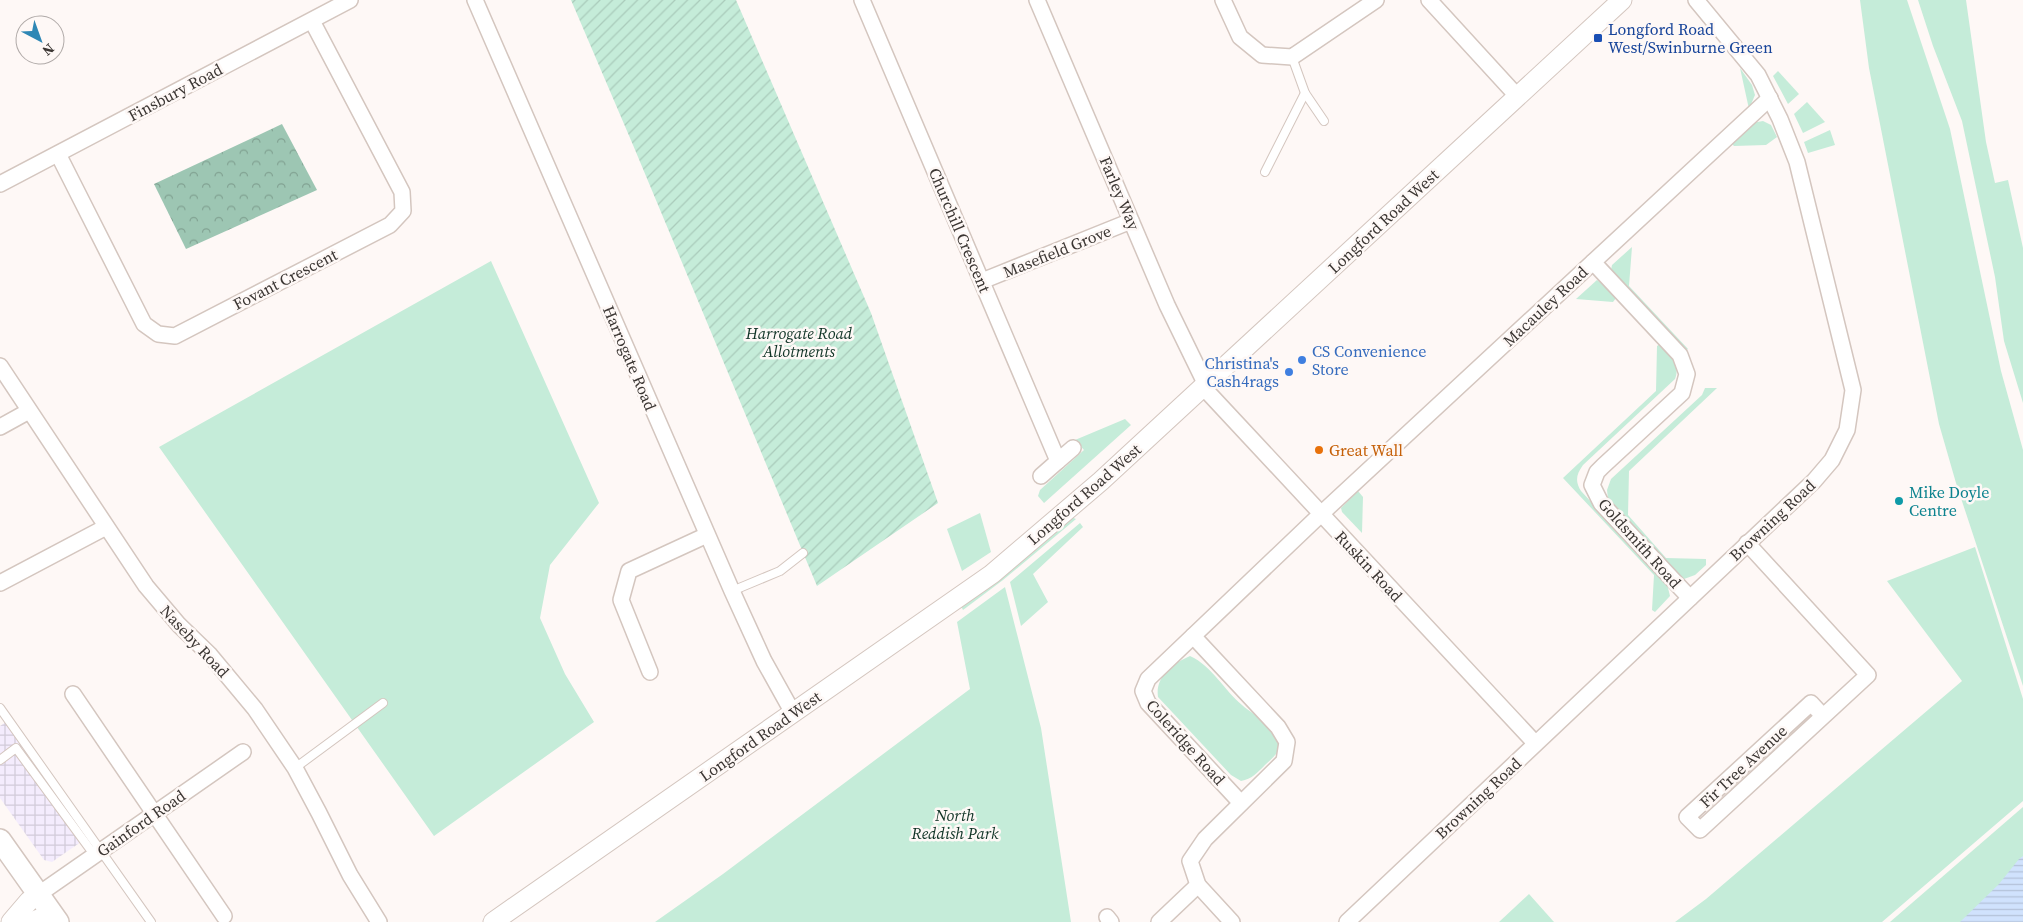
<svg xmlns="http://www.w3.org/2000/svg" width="2023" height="922" viewBox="0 0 2023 922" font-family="'Source Serif 4',serif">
<defs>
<pattern id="industrial-grid" width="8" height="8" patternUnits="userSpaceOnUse" patternTransform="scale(1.25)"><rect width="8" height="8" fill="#f4ecfd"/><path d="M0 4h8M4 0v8" fill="none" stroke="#d2cbd9"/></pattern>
<pattern id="forest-crowns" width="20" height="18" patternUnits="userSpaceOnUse" patternTransform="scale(1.25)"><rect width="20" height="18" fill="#9dc6b3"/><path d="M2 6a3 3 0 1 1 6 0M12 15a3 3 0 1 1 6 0" fill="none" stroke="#81a292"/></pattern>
<pattern id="garden-furrows" width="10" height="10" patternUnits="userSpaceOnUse" patternTransform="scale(1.25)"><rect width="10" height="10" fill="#c5ecd9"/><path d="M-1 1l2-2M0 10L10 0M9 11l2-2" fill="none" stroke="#aacbbb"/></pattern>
<pattern id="water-rules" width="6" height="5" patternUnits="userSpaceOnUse" patternTransform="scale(1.25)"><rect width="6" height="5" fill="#d0e2fd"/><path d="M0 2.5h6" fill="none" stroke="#b4c2d9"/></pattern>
</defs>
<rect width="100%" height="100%" fill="#fef8f6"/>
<polygon fill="url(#industrial-grid)" points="6,722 88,837 52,862 44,860 0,798 0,726"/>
<g fill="#c5ecd9">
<polygon points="1860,0 1907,0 1950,129 2001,371 2023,450 2023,686 1956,483 1939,424 1869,68"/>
<polygon points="1918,0 1966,0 1986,142 1995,183 2008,180 2023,248 2023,403 2004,341 1995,277 1962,121 1933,46"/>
<polygon points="1740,68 1752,85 1755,95 1749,109"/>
<polygon points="1778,71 1799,94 1788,104 1773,76"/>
<polygon points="1807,102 1825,122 1803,133 1794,114"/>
<polygon points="1763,121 1771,125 1777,137 1766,145 1734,146 1731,143 1752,123"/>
<polygon points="1830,130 1835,145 1808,153 1804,142"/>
<polygon points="1632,247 1629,286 1688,349 1684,352 1611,270 1612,265"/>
<polygon points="491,261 599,503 550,565 540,618 565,674 594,722 434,836 159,447"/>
<polygon points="1597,280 1604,285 1616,298 1613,302 1576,299"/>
<path d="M 1660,344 C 1670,355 1681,363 1675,379 L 1583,465 C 1576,475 1575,481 1581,491 L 1667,584 L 1670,596 L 1655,612 L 1652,610 L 1654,575 L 1563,478 L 1656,391 L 1657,346 Z"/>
<polygon points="1705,388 1717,388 1629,471 1628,515 1666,558 1706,559 1706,565 1695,575 1684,579 1678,576 1608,499 1607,490 1611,479 1702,395"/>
<polygon points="1125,419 1131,425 1044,503 1038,496 1040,490 1084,450 1075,440"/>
<polygon points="1358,491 1363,497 1362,533 1342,512 1341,508"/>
<polygon points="980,513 991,552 962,571 947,529"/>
<polygon points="1071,517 1076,519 1003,580 963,610 961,606"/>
<polygon points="1080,523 1083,527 1033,574 1048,602 1021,626 1010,582"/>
<polygon points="1975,547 2023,699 2023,801 1882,922 1675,922 1706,899 1962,681 1887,581"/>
<polygon points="1005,587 1041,728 1071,922 655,922 723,874 970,689 957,622"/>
<path d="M 1190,656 C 1212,666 1224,690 1242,705 C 1254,716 1290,733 1276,754 C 1273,758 1269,761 1265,765 C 1257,773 1252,779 1241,781 L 1231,775 L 1158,697 C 1155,677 1172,664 1190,656 Z"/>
<polygon points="2023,807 2023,922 1890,922"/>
<polygon points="1529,894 1554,922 1499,922"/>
</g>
<polygon fill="url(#forest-crowns)" points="282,124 317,190 186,249 154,184"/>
<polygon fill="url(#garden-furrows)" points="571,0 736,0 871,313 938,503 817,586 633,145"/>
<polygon fill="url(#water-rules)" points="2023,856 2023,922 1960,922 1999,884 2019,859"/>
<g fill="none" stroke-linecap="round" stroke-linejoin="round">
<g stroke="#d4c6bf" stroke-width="10">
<g id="service">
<polyline points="1292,57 1305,93 1324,121"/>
<polyline points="1265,172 1305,93"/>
<polyline points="732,591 780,571 803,553"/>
<polyline points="0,708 151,922"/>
<polyline points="0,760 16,748 95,856"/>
<polyline points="295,768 383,703"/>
</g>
</g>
<g stroke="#d4c6bf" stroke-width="18">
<g id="minor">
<polyline points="475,0 732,591 764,661 793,713"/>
<polyline points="862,0 1058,461 1041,476"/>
<polyline points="1037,0 1167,305 1206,385"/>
<polyline points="1223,0 1240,37 1262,55 1292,57 1376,0"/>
<polyline points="1429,0 1517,96"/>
<polyline points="58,154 144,324 158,334 175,336 390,225 403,211 402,192 312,21"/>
<polyline points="0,184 350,0"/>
<polyline points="1593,262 1680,355 1687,374 1682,393 1603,466 1597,472 1592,485 1601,503 1690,598"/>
<polyline points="982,281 1131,221"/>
<polyline points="0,366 146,586 179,625 210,655 255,709 295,768 319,813 350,875 379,922"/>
<polyline points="1203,387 1535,743"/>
<polyline points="0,427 29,411"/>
<polyline points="1058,461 1073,448"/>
<polyline points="1747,543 1868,675 1700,830 1687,817 1811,703 1823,716"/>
<polyline points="0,583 106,527"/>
<polyline points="1193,636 1278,727 1287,742 1284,761 1205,839 1190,861 1198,885 1232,922"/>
<polyline points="650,672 621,600 629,571 707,535"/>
<polyline points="73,694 224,916"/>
<polyline points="1241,803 1148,703 1143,691 1148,679 1321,514 1770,98"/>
<polyline points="39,894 243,752"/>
<polyline points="1107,917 1111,922"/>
<polyline points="1159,922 1198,885"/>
<polyline points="1347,922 1814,481 1832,460 1847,430 1853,390 1797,162 1780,119 1758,75 1696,0"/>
</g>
</g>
<g stroke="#d4c6bf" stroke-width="21">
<g id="tertiary">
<polyline points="11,922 29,901 39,894"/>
<polyline points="31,922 41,918 55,918"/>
<polyline points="493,922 992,574 1101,481 1622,0"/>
</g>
</g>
<g stroke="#d4c6bf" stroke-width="24">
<polyline id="secondary" points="0,840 58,922"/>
</g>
<use href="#service" stroke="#fff" stroke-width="8"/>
<use href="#minor" stroke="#fff" stroke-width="15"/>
<use href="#tertiary" stroke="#fff" stroke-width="19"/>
<use href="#secondary" stroke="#fff" stroke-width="21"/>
</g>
<rect fill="#1a4fb4" stroke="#fef8f6" stroke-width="2" x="1593" y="33" width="10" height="10" rx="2.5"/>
<g fill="#3f7fe0" stroke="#fef8f6" stroke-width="2">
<circle cx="1302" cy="360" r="5"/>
<circle cx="1289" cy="372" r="5"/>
</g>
<circle fill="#e8710a" stroke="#fef8f6" stroke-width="2" cx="1319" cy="450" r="5"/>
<circle fill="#0f9aa8" stroke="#fef8f6" stroke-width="2" cx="1899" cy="501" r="5"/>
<g text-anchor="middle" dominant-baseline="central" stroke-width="5" stroke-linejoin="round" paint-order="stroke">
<g font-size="16" fill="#164399" stroke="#fef8f6" text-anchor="start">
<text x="1608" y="29">Longford Road<tspan x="1608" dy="18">West/Swinburne Green</tspan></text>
</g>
<g font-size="16" fill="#3b3633" stroke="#fef8f6">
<text transform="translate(175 92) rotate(-28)">Finsbury Road</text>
<text transform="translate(1120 193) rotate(67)">Farley Way</text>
<text transform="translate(1383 221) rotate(-43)">Longford Road West</text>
<text transform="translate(960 230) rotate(67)">Churchill Crescent</text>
<text transform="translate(1057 251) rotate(-22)">Masefield Grove</text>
<text transform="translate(285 279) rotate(-27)">Fovant Crescent</text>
<text transform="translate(1545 306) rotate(-43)">Macauley Road</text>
<text transform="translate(630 358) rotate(67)">Harrogate Road</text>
<text transform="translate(1084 494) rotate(-41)">Longford Road West</text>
<text transform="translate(1772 520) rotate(-43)">Browning Road</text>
<text transform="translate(1640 543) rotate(48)">Goldsmith Road</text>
<text transform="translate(1369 566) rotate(47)">Ruskin Road</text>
<text transform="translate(195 641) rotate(47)">Naseby Road</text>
<text transform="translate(760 736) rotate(-35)">Longford Road West</text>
<text transform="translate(1186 742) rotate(48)">Coleridge Road</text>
<text transform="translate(1743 766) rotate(-43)">Fir Tree Avenue</text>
<text transform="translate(1478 798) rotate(-43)">Browning Road</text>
<text transform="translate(141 823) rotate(-35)">Gainford Road</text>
</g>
<g font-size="16" font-style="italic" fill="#0e3224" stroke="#fef8f6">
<text x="799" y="333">Harrogate Road<tspan x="799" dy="18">Allotments</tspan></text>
<text x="955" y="815">North<tspan x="955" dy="18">Reddish Park</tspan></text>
</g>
<g font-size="16" fill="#366cbe" stroke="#fef8f6" text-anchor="start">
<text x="1312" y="351">CS Convenience<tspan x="1312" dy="18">Store</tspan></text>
<text x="1279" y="363" text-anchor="end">Christina's<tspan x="1279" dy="18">Cash4rags</tspan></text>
</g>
<g font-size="16" fill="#c56008" stroke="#fef8f6" text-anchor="start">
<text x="1329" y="450">Great Wall</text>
</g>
<g font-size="16" fill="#0d838f" stroke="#fef8f6" text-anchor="start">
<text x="1909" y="492">Mike Doyle<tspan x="1909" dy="18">Centre</tspan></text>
</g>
</g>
<g transform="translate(40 40) rotate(139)"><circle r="24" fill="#fef8f6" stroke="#b0aaa8"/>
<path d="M0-4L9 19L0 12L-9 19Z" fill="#2e87b5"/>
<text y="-8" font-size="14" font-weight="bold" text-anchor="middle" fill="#3b3633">N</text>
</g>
</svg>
